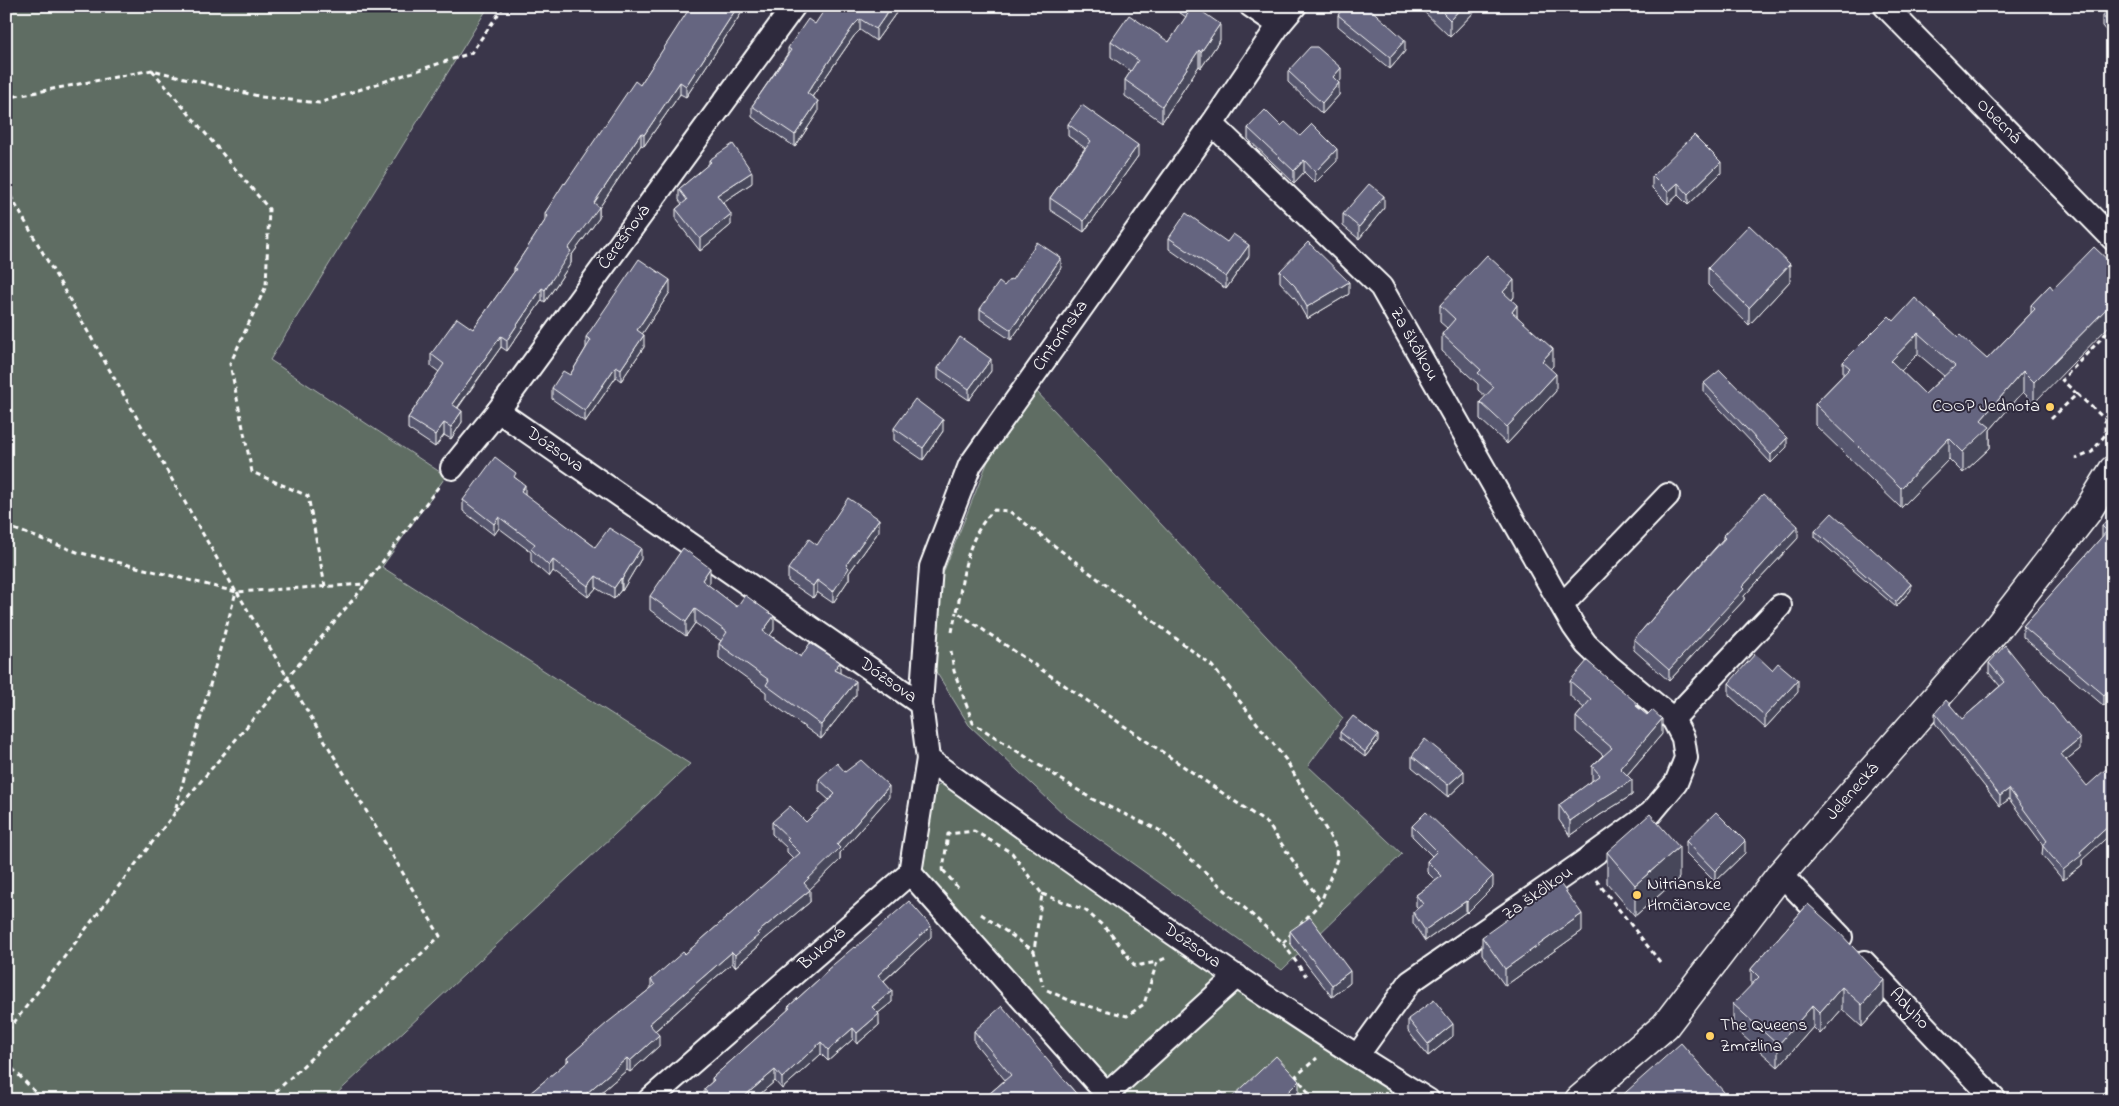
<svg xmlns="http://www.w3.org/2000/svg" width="2119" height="1106" font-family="'Indie Flower',sans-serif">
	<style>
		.green { fill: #5e6d64; stroke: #aeb6b2 }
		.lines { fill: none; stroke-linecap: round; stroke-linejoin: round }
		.minor-casing { stroke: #fff; stroke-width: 26 }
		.tertiary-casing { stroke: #fff; stroke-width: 31 }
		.path { stroke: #fff; stroke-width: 3; stroke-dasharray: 5 4; stroke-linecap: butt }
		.minor { stroke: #2f2a3d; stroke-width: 22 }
		.tertiary { stroke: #2f2a3d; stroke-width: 28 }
		.wall { fill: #57576e; stroke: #fff; fill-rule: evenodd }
		.shaded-wall { fill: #47475a; stroke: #fff }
		.building { fill: #656580; stroke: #fff; fill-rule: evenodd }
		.poi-dot { fill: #ffd166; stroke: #2f2a3d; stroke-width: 2 }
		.labels { text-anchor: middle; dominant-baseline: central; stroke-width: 4; stroke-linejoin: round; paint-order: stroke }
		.street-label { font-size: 18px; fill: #fff; stroke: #2f2a3d }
		.poi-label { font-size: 18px; fill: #fff; stroke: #2f2a3d; text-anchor: start }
	</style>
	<rect width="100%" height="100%" fill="#3a364a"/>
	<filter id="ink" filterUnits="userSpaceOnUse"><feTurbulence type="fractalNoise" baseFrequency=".02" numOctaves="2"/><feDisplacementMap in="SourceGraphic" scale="10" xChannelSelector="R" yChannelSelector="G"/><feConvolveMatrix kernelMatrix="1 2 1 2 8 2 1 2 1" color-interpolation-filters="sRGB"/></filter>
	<g filter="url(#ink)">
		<!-- green -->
		<path class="green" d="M6,6H484L487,9L270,360L446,476L382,567L690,764L330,1100H6Z
			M1037,392L1343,718L1308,766L1402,854L1282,970L1066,816L969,725L930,662L929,608L988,461Z
			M941,783L1179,952L1408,1100H1115L920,887L929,794Z"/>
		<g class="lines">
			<!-- minor casing -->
			<g class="minor-casing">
				<g id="minor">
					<path d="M1251,6L1279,25"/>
					<path id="s1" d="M1295,6L1279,25L1212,124L970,465L931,567L921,704L928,759C1091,877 1256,995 1428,1100"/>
					<path id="s2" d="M1885,6L2113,239"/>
					<path id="s3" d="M1212,124L1381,287L1574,627L1586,644L1609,666L1673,719L1683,738L1686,758L1676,783L1651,813L1582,863L1410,982L1357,1056"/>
					<path id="s4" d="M498,411L921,704"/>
					<path id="s5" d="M452,468L498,411L794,6"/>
					<path d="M1562,605L1668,495"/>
					<path d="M1673,719L1780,606"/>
					<path d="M910,873L1112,1100"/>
					<path d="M1781,874L1841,937"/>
					<path id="s6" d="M1864,962L1995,1100"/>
					<path d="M1107,1094L1237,976"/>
					<path id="s7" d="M649,1100L910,873L928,759"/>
				</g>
			</g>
			<!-- tertiary casing -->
			<g class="tertiary-casing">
				<g id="tertiary">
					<path id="s8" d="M1579,1100L1665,1026L1781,874L1994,632L2087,512L2113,470"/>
				</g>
			</g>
			<!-- path -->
			<path class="path" d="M152,70L269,209L266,286L230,364L252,472L308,496L325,586
				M6,98L152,70L262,97L319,103L471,53L504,6
				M6,188L236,592L174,814L6,1033
				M2077,394L2062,380L2113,326
				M2051,419L2077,394L2105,419V435L2092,452L2076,459
				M6,526L77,552L236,592L366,584L439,486
				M237,592L440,936L267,1100
				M952,632L956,612
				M951,651L954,671L973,723L1092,799L1159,830L1283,943L1306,976
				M176,811L366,584
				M943,870L959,889
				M941,871L943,870L948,834L974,831L1012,853L1042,894L1034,951L1043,986
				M1596,880L1660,962
				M1042,894L1085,910L1110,932L1135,966L1157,962
				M981,914L1034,951
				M1300,925L1321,902L1337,859L1336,847L1286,760L1212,666L1009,511L994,510C966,537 963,576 957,612L1268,824L1321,902
				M1283,943L1292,933
				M1047,990L1073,1002L1127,1016L1144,1004L1157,962L1166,958
				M6,1062L43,1100
				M1451,1094L1459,1100
				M1314,1100L1296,1076L1317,1058"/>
			<!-- minor -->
			<use href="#minor" class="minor"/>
			<!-- tertiary -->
			<use href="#tertiary" class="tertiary"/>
		</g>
		<!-- wall -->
		<path class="wall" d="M686,6H746L686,97L680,94L644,146L641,145L599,208V218L571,256V263L545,302L542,300L507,351L501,347L458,408L462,422L451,439L444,435L435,447L408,429V418L439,372L431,366V354L473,329L514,272V268L545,221V213L565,184L640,85L688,12L686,11Z
			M896,6V13L876,41L860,30L854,36L812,97L818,112L795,147L752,117V106L788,53V48L815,24Z
			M1170,6H1201L1199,10L1220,40L1201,68L1199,66L1162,122L1125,96V80L1131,71L1111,57V41L1169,42L1186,17Z
			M1418,6H1480L1450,37Z
			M2113,7V39L2102,26V15Z
			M1338,15L1405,51L1390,69L1338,26Z
			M1288,71L1341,80L1338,82L1339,95L1322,114L1288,82Z
			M1068,124L1138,156L1084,232L1050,210V198L1085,148L1068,136Z
			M1281,126L1300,136L1337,161L1315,183L1304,172L1294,183L1248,139V128Z
			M709,160L752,183L723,202L731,225L700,251L676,220V209L682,204L679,200V189L709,164Z
			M1721,173L1688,205L1678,195L1668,204L1652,188V176Z
			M1384,208L1359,239L1343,226V214Z
			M1169,238L1227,242L1249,256L1226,289L1169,249Z
			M1061,268L1011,340L980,319V309L1004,286L1012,280Z
			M1708,268L1790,281L1749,325L1708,285Z
			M1280,271L1349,294L1307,319L1295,298L1280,282Z
			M2050,285L2034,403L2023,392L1990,430V448L1963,473L1949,459L1901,508L1815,425V404L1843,375V362L1894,321L1958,337L1987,359L2031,313V305ZM1918,354L1944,376L1925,394L1901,371Z
			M670,292L642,334L644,347L621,381L616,377L585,422L552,399V388L570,375L586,348V337Z
			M1514,297L1512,300L1517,316L1553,366L1550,369L1556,391L1507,444L1480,419V402L1486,397L1478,390V384L1442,351V334L1447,328L1440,322V305Z
			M938,368L991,371L969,400L938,379Z
			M1704,383L1787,447L1771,463L1704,392Z
			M894,428L943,431L923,460L894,440Z
			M516,478L525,495L595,547L641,559L622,591L621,590L614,599L596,588L588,597L553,571L549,577L531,561V552L499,528L494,535L463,511V500Z
			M2113,513V696L2104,706L2023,637V626L2102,537V526Z
			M879,531L849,573V579L833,603L817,592L813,598L788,581V569L817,545Z
			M1815,531L1911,590L1896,607L1815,537Z
			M1723,536L1798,538L1744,596V600L1669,681L1634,650V639L1723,539Z
			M710,582L708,585L737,607L774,630L770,635L801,657L840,673L856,695L821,739L766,699V692L719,658V644L721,641L695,623L686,636L650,610V596Z
			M1989,663L2080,749L2066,760L2082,860V865L2063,880L2042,855L2043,845L2009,799L2000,806L1935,723V713L1962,719L2000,686L1989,673Z
			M1772,670L1798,692L1765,728L1729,695V683Z
			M1570,681L1638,707L1662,734L1627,775L1632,795L1600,815L1570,836L1559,820V805L1592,781V766L1603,755L1576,732V717L1584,708L1570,696Z
			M1340,732L1378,741L1365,757L1340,738Z
			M1412,756L1464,782L1448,797L1412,767Z
			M845,772L889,797L840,853V860L809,890L810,902L759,944V946L735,967L732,963L655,1031L659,1046L630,1072L627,1070L592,1100H522L567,1062V1058L651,988V980L685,954L794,859L787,852V848L772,834V822H806L829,800L819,791V779Z
			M1412,826L1493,887L1467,913L1466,912L1425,941L1413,923V912L1418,908L1416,906V895L1436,881L1427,872V861L1432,856L1412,836Z
			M1686,841L1745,853L1715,882L1686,853Z
			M1607,852L1679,878L1635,916L1607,883Z
			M1808,904L1884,1002L1862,1027L1842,1009L1820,1034L1813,1027L1778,1067L1733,1027V1004L1751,986V969Z
			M1290,931L1350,983L1332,997L1290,943Z
			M1582,931L1505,986L1482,954V937Z
			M931,937L884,981L892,1002L878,1013L879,1025L857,1044L853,1039L828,1061L821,1054L782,1089L775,1081L753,1100H704V1089L712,1082V1078L788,1010V1007L827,972V970L855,948Z
			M1408,1019L1453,1036L1428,1056L1408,1031Z
			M974,1031L1066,1082L1082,1100H989V1094L1005,1080L974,1042Z
			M2104,1093L2113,1100H2104Z"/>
		<!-- shaded-wall -->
		<path class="shaded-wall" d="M738,6H746L686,97V86Z
			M892,6H896V13L876,41V29Z
			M1193,6H1201L1191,21Z
			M1463,6H1480L1450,37V20Z
			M860,19V30L854,36L807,104V93L854,25Z
			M1220,24V40L1201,68V52Z
			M1405,40V51L1390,69V57Z
			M1199,50V66L1162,122V106Z
			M1341,68V80L1333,89V77Z
			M680,82V94L644,146V135Z
			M1339,83V95L1322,114V103Z
			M818,101V112L795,147V135Z
			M641,133V145L599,208V218L571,256V263L545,302V290L594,203Z
			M1138,145V156L1084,232V221Z
			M1337,149V161L1315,183V172Z
			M1304,160V172L1294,183V171Z
			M1721,162V173L1688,205V194Z
			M752,172V183L717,206V195Z
			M1678,183V195L1668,204V192Z
			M1384,196V208L1359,239V227Z
			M731,214V225L700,251V239Z
			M1249,245V256L1226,289V277Z
			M1061,258V268L1011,340V330Z
			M1790,264V281L1749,325V308Z
			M670,280V292L637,342V330Z
			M1514,280V297L1503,309V292Z
			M1349,282V294L1307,319V307Z
			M542,288V300L507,351V340Z
			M2113,302V322L2034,403V382Z
			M1517,305V322L1512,312Z
			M1918,333V354L1891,381V361Z
			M644,335V347L621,381V369Z
			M501,336V347L452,415V404Z
			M1553,349V366L1542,378V361Z
			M991,359V371L969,400V389Z
			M616,366V377L585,422V411Z
			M2023,371V392L1990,430V448L1963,473V452L1981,420Z
			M1556,374V391L1507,444V427Z
			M462,411V422L451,439V427Z
			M943,420V431L923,460V448Z
			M444,423V435L435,447V435Z
			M1787,438V447L1771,463V455Z
			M1949,438V459L1901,508V488Z
			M525,485V497L521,491Z
			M499,517V528L494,535V524Z
			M879,519V531L849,573V579L833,603V592L846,565Z
			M1798,526V538L1744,596V600L1669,681V670L1742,587Z
			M641,548V559L622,591V579Z
			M553,560V571L549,577V566Z
			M710,568V582L702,594V580Z
			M596,576V588L588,597V586Z
			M621,578V590L614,599V588Z
			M817,580V592L813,598V586Z
			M1911,584V590L1896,607V602Z
			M695,609V623L686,636V622Z
			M774,616V630L763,645V631Z
			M840,662V676L834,670Z
			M1798,680V692L1765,728V716Z
			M856,681V695L821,739V725Z
			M2113,685V696L2104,706V695Z
			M1662,719V734L1620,783V768Z
			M1378,735V741L1365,757V752Z
			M2080,739V749L2061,764V754Z
			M1464,771V782L1448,797V785Z
			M1632,780V795L1600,815L1570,836V821L1600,800Z
			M889,786V797L840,853V860L804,895V883Z
			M2009,789V799L2000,806V796Z
			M2113,822V832L2082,860V865L2063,880V870L2080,852Z
			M1745,841V853L1715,882V871Z
			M1679,847V878L1635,916V885Z
			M1493,876V887L1467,913V902Z
			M810,890V902L759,944V946L735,967V955L757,933Z
			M1466,901V912L1425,941V930Z
			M1582,914V931L1505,986V969Z
			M931,926V937L878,986V975Z
			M732,952V963L649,1036V1024Z
			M1350,971V983L1332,997V985Z
			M1884,980V1002L1862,1027V1005Z
			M1842,987V1009L1820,1034V1012Z
			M892,991V1002L872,1018V1007Z
			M1813,1005V1027L1778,1067V1045Z
			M879,1014V1025L857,1044V1033Z
			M1453,1024V1036L1428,1056V1044Z
			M853,1028V1039L828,1061V1050Z
			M659,1035V1046L630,1072V1061Z
			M821,1042V1054L782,1089V1078Z
			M627,1058V1070L592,1100H579Z
			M775,1070V1081L753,1100H740Z
			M1299,1081V1100H1280Z"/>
		<!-- building -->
		<path class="building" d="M691,6H738L686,86L680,82L644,135L641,133L594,203L599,207L568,249L571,251L545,290L542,288L507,340L501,336L452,404L462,411L451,427L444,423L435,435L408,418L444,364L431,354L457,318L473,329L516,269L514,268L548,216L545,213L564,183L565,184L635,81L640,85Z
			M827,6H892L876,29L860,19L854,25L807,93L818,101L795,135L752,106L791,50L788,48L808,19L815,24Z
			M1193,6H1194L1220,24L1201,52L1199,50L1162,106L1125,80L1138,60L1111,41L1129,15L1169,42Z
			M1344,6H1367L1405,40L1390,57L1338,15Z
			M1436,6H1463L1450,20Z
			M2113,7V28L2102,15Z
			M1310,47H1317L1341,68L1333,77L1339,83L1322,103L1288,71Z
			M1082,105L1138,145L1084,221L1050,198L1091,141L1068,124Z
			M1265,110L1281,126L1285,122L1300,136L1312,124L1337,149L1315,172L1304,160L1294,171L1248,128Z
			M1694,135L1721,162L1688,194L1678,183L1668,192L1652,176Z
			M733,144L752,172L717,195L731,214L700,239L676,209L687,200L679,189L711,162L709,160Z
			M1369,184L1384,196L1359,227L1343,214Z
			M1186,213L1227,242L1233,234L1249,245L1226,277L1169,238Z
			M1749,225L1790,264L1749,308L1708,268Z
			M1037,242L1061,258L1011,330L980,309L999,282L1004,286L1010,279L1012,280Z
			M1308,242L1349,282L1307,307L1295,286L1280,271Z
			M2094,247L2113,265V302L2034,382L2023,371L1981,420L1990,427L1963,452L1949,438L1901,488L1815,404L1850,368L1843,362L1889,316L1894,321L1915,298L1958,337L1960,335L1987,359L2035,309L2031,305L2050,285L2053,289ZM1918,333L1955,366L1925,394L1891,361Z
			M1487,255L1514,280L1503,292L1517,305L1512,312L1553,349L1542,361L1556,374L1507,427L1480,402L1494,387L1478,373L1481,370L1442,334L1455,319L1440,305Z
			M639,259L670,280L637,330L644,335L621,369L616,366L585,411L552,388L563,371L570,375L591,340L586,337Z
			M960,337L991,359L969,389L938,368Z
			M1720,370L1787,438L1771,455L1704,383Z
			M915,399L943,420L923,448L894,428Z
			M495,457L516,473L514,477L525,485L521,491L595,547L609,528L641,548L622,579L621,578L614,588L596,576L588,586L553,560L549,566L531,549L535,544L499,517L494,524L463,500Z
			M1763,494L1798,526L1742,587L1744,589L1669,670L1634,639L1725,538L1723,536Z
			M848,498L879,519L846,565L849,568L833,592L817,580L813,586L788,569L809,539L817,545Z
			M1832,513L1911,584L1896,602L1815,531Z
			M2113,513V685L2104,695L2023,626L2107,531L2102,526Z
			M683,548L710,568L702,580L737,607L745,595L774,616L763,631L801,657L810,643L840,662L834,670L856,681L821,725L766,685L769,680L719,644L727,632L695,609L686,622L650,596Z
			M2005,645L2080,739L2061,754L2087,786L2106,769L2113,776V822L2080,852L2082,855L2063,870L2042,845L2047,841L2009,789L2000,796L1935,713L1946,700L1962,719L2005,682L1989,663Z
			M1755,654L1772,670L1778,663L1798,680L1765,716L1729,683Z
			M1587,661L1638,704L1636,706L1647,715L1652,710L1662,719L1620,768L1632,780L1600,800L1570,821L1559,805L1600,775L1592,766L1612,748L1576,717L1591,699L1570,681Z
			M1353,716L1378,735L1365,752L1340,732Z
			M1425,739L1464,771L1448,785L1412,756Z
			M861,760L889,786L837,845L840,848L804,883L810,890L757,933L759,935L735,955L732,952L649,1024L659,1035L630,1061L627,1058L579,1100H522L569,1060L567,1058L607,1023L655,985L651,980L683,952L685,954L800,853L787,840L789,838L772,822L790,806L806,822L835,794L819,779L837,763L845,772Z
			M1426,812L1493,876L1467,902L1466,901L1425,930L1413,912L1423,904L1416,895L1442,876L1427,861L1437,851L1412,826Z
			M1716,812L1745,841L1715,871L1686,841Z
			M1650,814L1679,847L1635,885L1607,852Z
			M1559,882L1582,914L1505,969L1482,937Z
			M909,901L931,926L878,975L892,991L872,1007L879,1014L857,1033L853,1028L828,1050L821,1042L782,1078L775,1070L740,1100H713L704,1089L714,1080L712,1078L790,1008L788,1007L828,971L827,970L854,947L855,948Z
			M1808,904L1837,930L1884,980L1862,1005L1842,987L1820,1012L1813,1005L1778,1045L1733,1004L1759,977L1751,969Z
			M1310,917L1350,971L1332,985L1290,931Z
			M1434,1000L1453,1024L1428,1044L1408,1019Z
			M1002,1006L1066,1082L1082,1100H994L989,1094L1011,1075L974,1031Z
			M1681,1043L1731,1100H1617Z
			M1276,1056L1299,1081L1280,1100H1229Z
			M2113,1084V1100H2110L2104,1093Z
			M1221,1091L1229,1100H1212Z
			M1607,1096L1610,1100H1603Z"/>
	</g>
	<!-- markers -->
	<g class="poi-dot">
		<circle cx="2050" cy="407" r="5"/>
		<circle cx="1637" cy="895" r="5"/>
		<circle cx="1710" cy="1036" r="5"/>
	</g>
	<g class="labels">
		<!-- street labels -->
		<g class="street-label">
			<text stroke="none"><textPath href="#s2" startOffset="162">Obecná</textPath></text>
			<text stroke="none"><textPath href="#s5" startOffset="288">Čerešňová</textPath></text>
			<text transform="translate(1061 336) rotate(-55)">Cintorínska</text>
			<text stroke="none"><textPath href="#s3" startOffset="301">Za škôlkou</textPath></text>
			<text stroke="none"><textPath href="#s4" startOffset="69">Dózsova</textPath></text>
			<text stroke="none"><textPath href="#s4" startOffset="474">Dózsova</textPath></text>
			<text stroke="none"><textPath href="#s8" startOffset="414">Jelenecká</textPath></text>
			<text transform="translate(1538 894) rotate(-35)">Za škôlkou</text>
			<text stroke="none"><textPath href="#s1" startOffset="1188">Dózsova</textPath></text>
			<text stroke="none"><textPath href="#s7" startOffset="230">Buková</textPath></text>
			<text stroke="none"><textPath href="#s6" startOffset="65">Adyho</textPath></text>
		</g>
		<!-- poi labels -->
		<g class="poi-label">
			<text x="2040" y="407" text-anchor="end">COOP Jednota</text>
			<text x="1647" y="885">Nitrianske<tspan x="1647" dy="21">Hrnčiarovce</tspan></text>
			<text x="1720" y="1026">The Queens<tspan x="1720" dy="21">Zmrzlina</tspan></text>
		</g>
	</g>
	<!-- margin -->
	<rect width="2119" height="1106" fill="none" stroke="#2f2a3d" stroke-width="25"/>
	<rect x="12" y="12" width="2094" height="1081" fill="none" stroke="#fff" stroke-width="2" filter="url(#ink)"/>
</svg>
